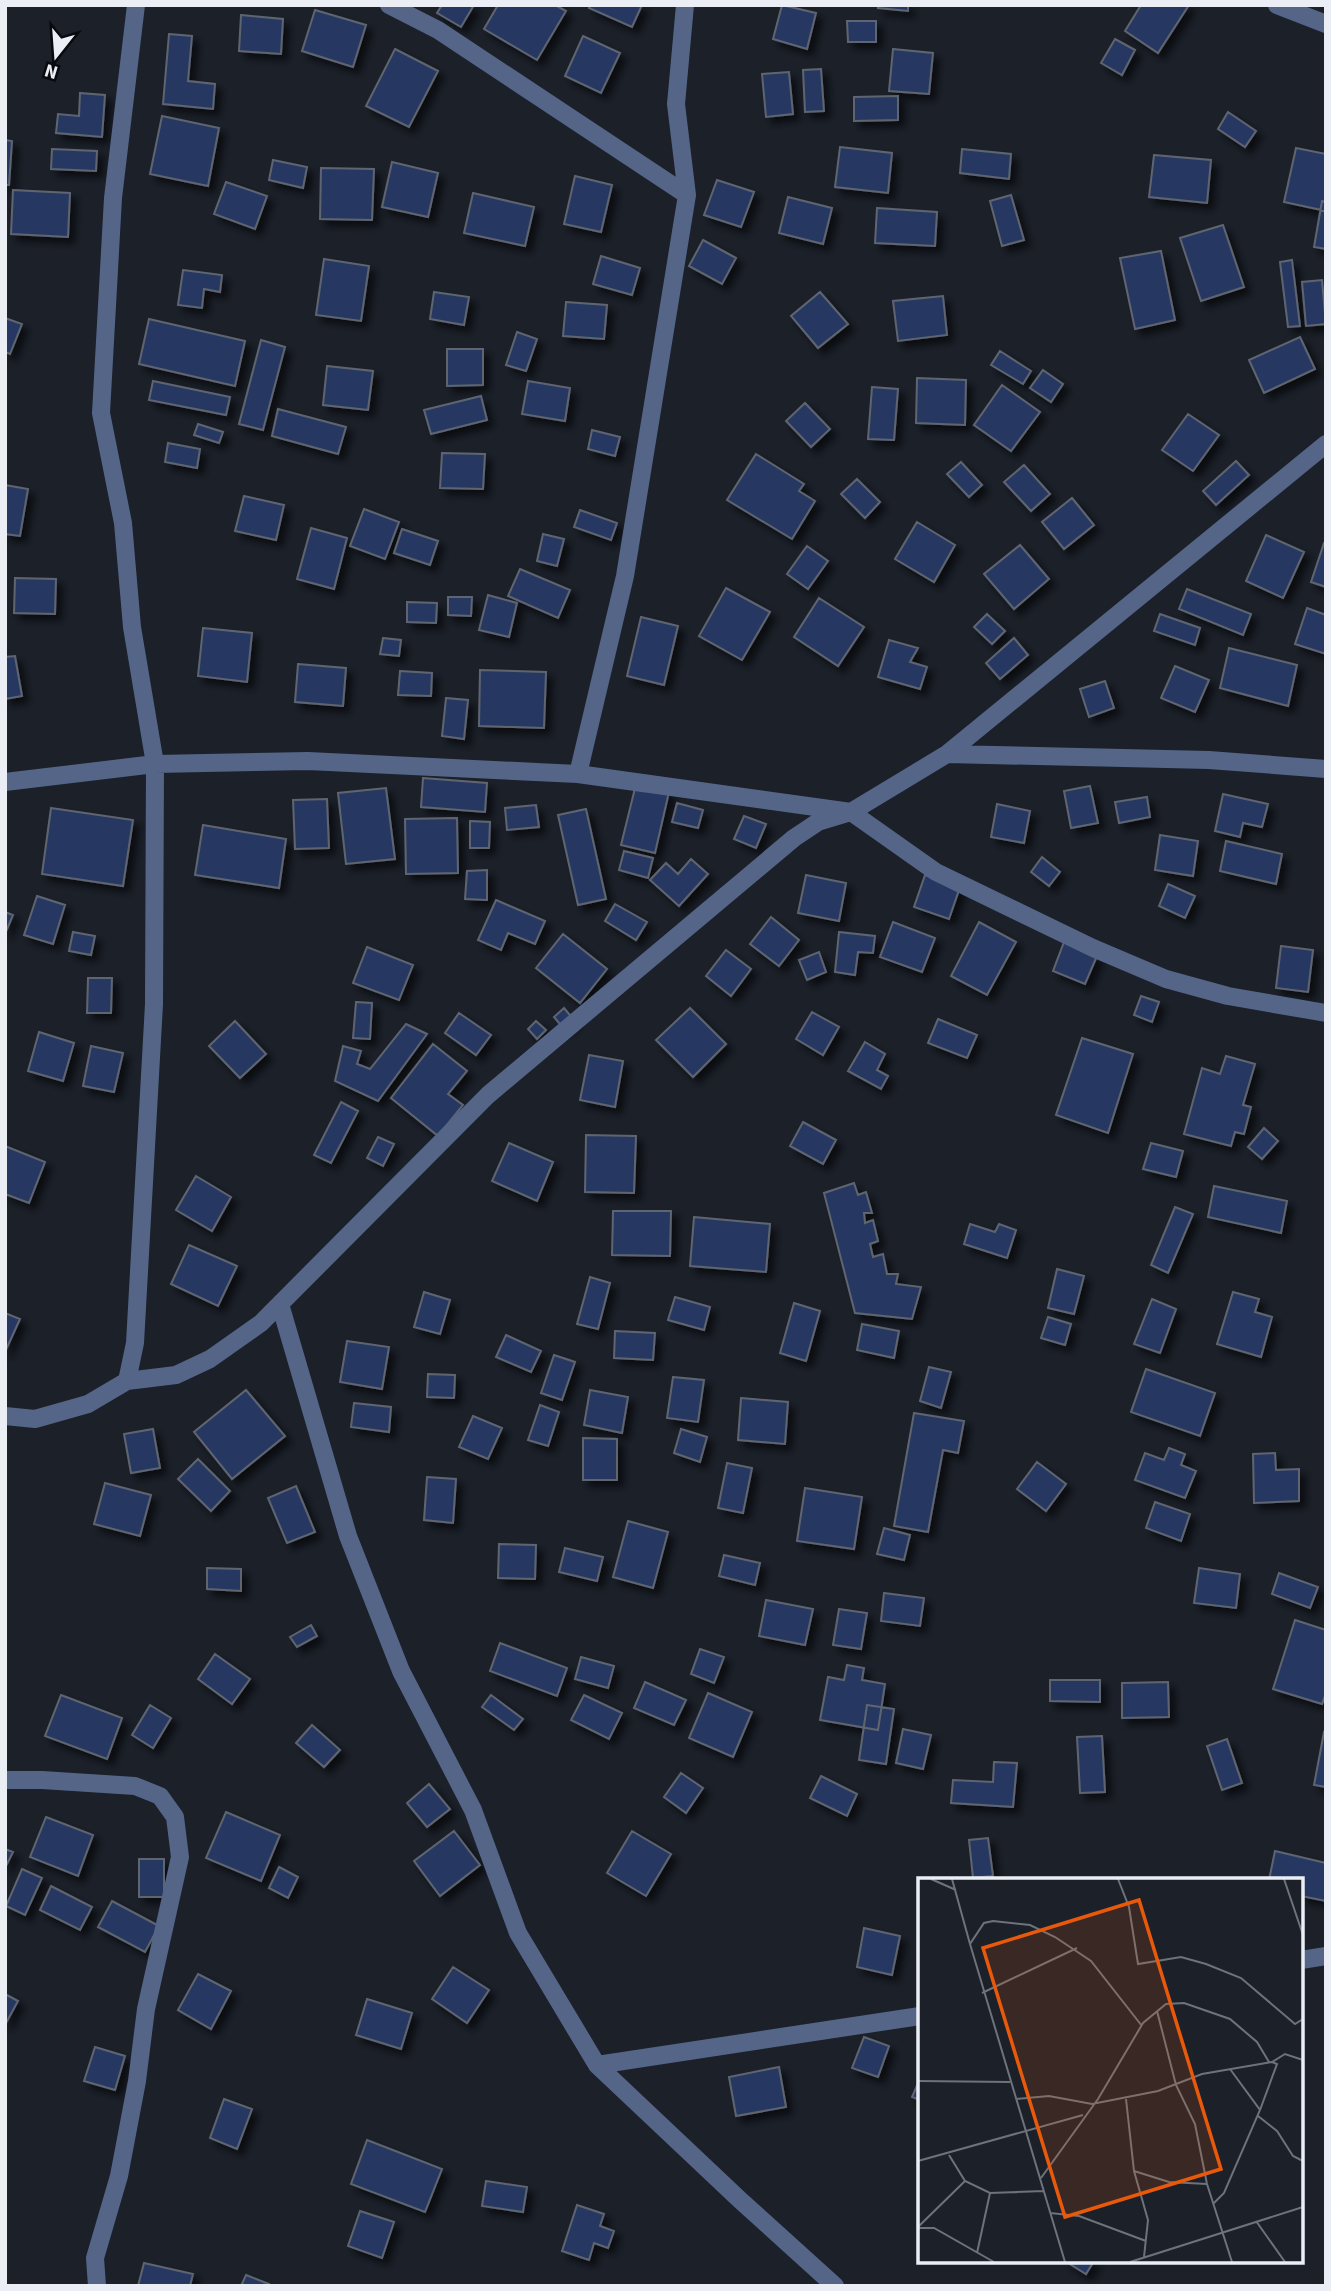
<svg xmlns="http://www.w3.org/2000/svg" width="1331" height="2291" font-family="'Source Sans 3',sans-serif">
	<style>
		.building { fill: #273962; stroke: #5f6570; stroke-width: 2; filter: url(#shadow) }
		.lines { fill: none; stroke-linecap: round; stroke-linejoin: round }
		.minor { stroke: #546588; stroke-width: 18 }
		.inset-road { fill: none; stroke: #6e727b; stroke-width: 2 }
		.view { fill: #e8590c; fill-opacity: 0.15; stroke: #e8590c; stroke-width: 3.5 }
		.inset-edge { fill: none; stroke: #ebeef5; stroke-width: 3.5 }
	</style>
	<defs>
		<filter id="shadow"><feDropShadow dx="6" dy="6" stdDeviation="3.5" flood-color="#0009"/></filter>
	</defs>
	<rect width="100%" height="100%" fill="#1b2029"/>
	<!-- building -->
	<path class="building" d="M442,5H474L461,27L437,13Z
		M498,5H555L566,11L537,60L484,29Z
		M590,5H642L632,27L589,8Z
		M782,5L816,13L807,49L773,39Z
		M878,5H908V11L878,8Z
		M1141,5H1189L1158,53L1125,31Z
		M315,10L366,25L353,67L302,51Z
		M241,15L283,19L281,54L239,51Z
		M847,21H876V42H848Z
		M169,34L192,36L188,81L215,84L213,109L163,104Z
		M583,36L620,53L601,93L565,76Z
		M1115,39L1135,50L1122,75L1101,63Z
		M395,49L438,71L409,127L366,106Z
		M893,49L933,53L929,94L889,91Z
		M821,69L824,111L805,112L803,70Z
		M789,72L793,114L766,117L762,74Z
		M80,93L105,95L102,137L56,133L58,114L79,116Z
		M898,96V120L854,121V97Z
		M1228,112L1256,131L1245,147L1218,129Z
		M162,116L219,128L208,186L150,174Z
		M5,140L12,141L9,185H5Z
		M840,147L892,153L888,193L835,187Z
		M1296,148L1326,154V211L1284,202Z
		M52,149L97,151L96,171L51,169Z
		M962,149L1011,154L1009,179L960,173Z
		M1154,155L1211,160L1207,203L1149,197Z
		M273,160L307,167L303,188L269,180Z
		M392,162L438,173L428,217L382,207Z
		M321,168L374,169L372,220L320,219Z
		M575,176L612,185L601,232L564,224Z
		M717,180L754,192L741,227L704,215Z
		M226,182L267,196L255,229L214,214Z
		M13,190L70,193L68,237L11,234Z
		M473,193L534,207L525,246L464,233Z
		M1011,195L1024,240L1002,246L990,201Z
		M788,197L832,208L823,244L779,233Z
		M1322,201L1326,202V249L1314,247Z
		M877,208L937,212L935,246L875,243Z
		M1223,225L1244,287L1201,301L1180,238Z
		M703,240L736,258L722,284L689,266Z
		M1161,251L1175,320L1135,329L1120,258Z
		M601,256L640,268L632,295L593,284Z
		M324,259L369,266L361,321L316,315Z
		M1292,260L1300,326L1288,327L1280,262Z
		M183,270L222,275L220,292L204,289L202,308L178,305Z
		M1322,280L1326,324L1306,326L1302,282Z
		M434,292L469,297L464,325L430,319Z
		M820,292L848,324L818,348L791,316Z
		M943,296L947,335L898,341L893,301Z
		M566,302L607,305L604,339L563,336Z
		M5,318L22,324L10,354L5,352Z
		M149,319L245,341L235,386L139,364Z
		M517,332L537,339L526,371L506,365Z
		M1300,337L1315,369L1264,393L1249,360Z
		M261,340L285,347L263,430L239,424Z
		M447,349H483V385L447,386Z
		M1000,351L1031,371L1023,384L991,365Z
		M327,366L373,371L368,410L323,405Z
		M1043,370L1063,384L1051,402L1030,388Z
		M917,378L966,380L965,425L916,423Z
		M153,381L230,397L226,415L149,400Z
		M528,381L570,388L565,421L522,414Z
		M1002,385L1040,412L1011,451L974,425Z
		M872,387L898,389L894,440L868,439Z
		M481,396L487,420L431,434L424,410Z
		M805,403L830,429L811,447L786,421Z
		M278,409L346,427L338,454L272,436Z
		M1188,414L1219,435L1193,471L1162,450Z
		M198,424L223,432L219,443L194,435Z
		M592,430L620,437L615,456L588,449Z
		M168,443L200,449L197,468L165,462Z
		M442,453L485,454L483,489L440,488Z
		M756,454L804,484L799,491L815,501L792,539L727,500Z
		M1236,461L1249,475L1216,505L1203,491Z
		M961,462L982,485L969,497L947,474Z
		M1024,465L1050,494L1031,511L1004,482Z
		M857,479L880,502L865,518L841,494Z
		M5,485L28,489L20,536L5,534Z
		M244,496L284,505L276,540L235,531Z
		M1072,498L1094,525L1064,549L1042,522Z
		M364,509L399,522L385,559L350,546Z
		M580,510L617,523L611,540L574,527Z
		M917,522L955,545L934,582L895,559Z
		M311,528L347,538L334,589L297,579Z
		M402,529L438,541L430,565L394,553Z
		M543,534L564,539L557,566L537,561Z
		M1266,535L1304,552L1283,598L1246,581Z
		M1324,543H1326V587L1311,582Z
		M1020,545L1049,579L1014,609L984,574Z
		M807,546L828,561L808,589L787,574Z
		M520,569L570,590L558,618L508,596Z
		M15,578L56,579L55,614L14,613Z
		M726,588L770,612L742,660L699,636Z
		M1187,589L1251,614L1243,635L1179,609Z
		M488,595L517,603L509,637L479,630Z
		M448,597H472L471,616L448,615Z
		M819,598L864,627L838,666L794,637Z
		M407,602L437,603L436,623L407,622Z
		M1307,608L1326,615V654L1295,644Z
		M987,614L1005,631L992,644L974,627Z
		M1160,614L1200,628L1195,645L1154,631Z
		M641,617L678,626L664,685L627,676Z
		M203,628L252,633L247,682L198,676Z
		M383,638L401,640L399,656L380,654Z
		M1014,638L1028,655L1000,679L986,663Z
		M889,640L918,648L910,662L927,667L920,689L878,677Z
		M1229,648L1297,665L1288,706L1220,688Z
		M15,656L22,696L5,699V657Z
		M298,664L346,668L343,706L295,702Z
		M1175,666L1209,680L1195,712L1161,698Z
		M480,670L546,672L544,728L479,726Z
		M400,671L432,673L431,696L398,695Z
		M1105,681L1114,708L1089,717L1080,689Z
		M446,698L468,700L464,739L442,736Z
		M423,778L487,783L485,812L421,807Z
		M636,784L669,792L655,853L621,845Z
		M1090,786L1098,823L1071,828L1064,791Z
		M386,788L395,859L346,864L338,793Z
		M1223,794L1268,804L1262,827L1243,823L1240,837L1215,831Z
		M1147,797L1150,817L1119,823L1115,802Z
		M327,799L329,848L295,849L293,800Z
		M677,803L703,810L698,828L672,822Z
		M997,804L1030,811L1024,843L991,837Z
		M536,805L539,827L507,830L505,808Z
		M51,808L133,820L123,886L42,874Z
		M586,809L606,899L578,905L558,815Z
		M744,816L766,824L756,848L734,839Z
		M457,818L458,873L406,874L405,819Z
		M470,821L490,822L489,848H470Z
		M203,825L286,839L279,888L195,875Z
		M1160,835L1198,841L1193,876L1155,870Z
		M1226,841L1282,854L1276,884L1220,871Z
		M624,851L653,858L648,878L619,870Z
		M1042,857L1060,872L1049,886L1031,872Z
		M691,859L708,874L679,906L650,880L666,863L678,874Z
		M487,870V900L465,899L467,871Z
		M806,875L846,883L839,921L798,913Z
		M925,875L960,887L949,919L914,907Z
		M1168,884L1195,896L1185,918L1159,906Z
		M37,896L65,905L53,944L24,935Z
		M496,900L545,921L535,944L508,933L501,950L478,940Z
		M615,904L647,922L636,940L605,921Z
		M5,912L13,915L5,934Z
		M771,917L799,940L779,966L750,944Z
		M893,922L935,938L922,972L880,957Z
		M979,922L1016,942L987,995L951,976Z
		M73,932L95,936L91,955L69,951Z
		M839,932L875,936L873,953L858,952L855,975L835,972Z
		M563,934L607,969L580,1003L536,968Z
		M1064,942L1097,956L1085,984L1053,971Z
		M1281,946L1313,950L1308,992L1276,988Z
		M367,947L413,965L399,1000L353,983Z
		M726,950L751,969L731,996L706,976Z
		M819,952L826,972L807,980L799,960Z
		M88,978H112L111,1013H87Z
		M1141,996L1159,1002L1152,1022L1134,1015Z
		M356,1002L372,1003L370,1039L353,1038Z
		M564,1008L574,1020L564,1029L554,1017Z
		M690,1008L726,1044L693,1077L656,1040Z
		M812,1012L839,1027L823,1055L796,1039Z
		M459,1013L491,1035L476,1055L445,1033Z
		M938,1019L977,1035L967,1058L928,1043Z
		M235,1021L266,1054L240,1078L209,1046Z
		M536,1021L546,1030L537,1039L528,1029Z
		M406,1024L427,1034L378,1101L335,1081L343,1046L361,1051L357,1064L370,1069Z
		M39,1032L74,1043L63,1081L28,1071Z
		M1082,1038L1133,1054L1108,1133L1056,1115Z
		M865,1042L885,1054L877,1070L888,1076L881,1089L848,1071Z
		M433,1044L467,1071L448,1094L463,1105L438,1136L391,1098Z
		M91,1046L123,1053L114,1092L83,1086Z
		M589,1055L623,1061L615,1107L580,1100Z
		M1226,1056L1255,1064L1243,1105L1251,1107L1244,1134L1235,1132L1231,1146L1184,1134L1202,1068L1220,1074Z
		M341,1102L358,1111L331,1163L314,1155Z
		M803,1122L836,1140L823,1164L790,1146Z
		M1264,1128L1278,1141L1262,1159L1248,1147Z
		M586,1135L636,1136L634,1193L585,1192Z
		M378,1137L394,1144L383,1166L367,1158Z
		M509,1143L553,1162L537,1201L492,1181Z
		M1151,1143L1183,1151L1176,1177L1143,1169Z
		M5,1146L45,1162L29,1203L5,1194Z
		M196,1176L231,1197L212,1231L176,1210Z
		M854,1183L858,1195L866,1192L872,1213H864L865,1223L873,1220L878,1241L870,1244L873,1257L883,1254L887,1274H898L896,1284L921,1287L912,1319L855,1313L824,1193Z
		M1214,1186L1287,1201L1281,1233L1208,1217Z
		M1175,1207L1193,1214L1168,1273L1151,1265Z
		M613,1211H671L670,1256L612,1255Z
		M694,1217L770,1224L766,1272L690,1266Z
		M970,1224L995,1232L999,1224L1016,1230L1007,1258L964,1244Z
		M189,1245L237,1266L218,1306L171,1284Z
		M1057,1269L1084,1276L1074,1314L1048,1308Z
		M590,1277L610,1283L598,1329L577,1324Z
		M424,1292L450,1300L440,1334L414,1327Z
		M1233,1292L1259,1299L1255,1312L1272,1317L1261,1357L1217,1344Z
		M675,1297L710,1307L704,1330L668,1320Z
		M1152,1299L1176,1309L1160,1353L1134,1344Z
		M794,1303L820,1311L806,1361L780,1353Z
		M5,1313L20,1319L5,1352Z
		M1048,1317L1071,1324L1065,1345L1041,1338Z
		M862,1324L899,1331L894,1358L857,1350Z
		M615,1331L655,1333L653,1360L614,1358Z
		M506,1335L541,1351L531,1372L496,1357Z
		M347,1341L389,1347L382,1389L340,1382Z
		M554,1355L575,1362L562,1400L541,1393Z
		M929,1367L951,1372L941,1408L920,1401Z
		M1146,1369L1215,1393L1200,1436L1131,1412Z
		M428,1374L455,1375L454,1398L427,1397Z
		M673,1377L704,1380L698,1422L667,1418Z
		M246,1390L285,1436L232,1479L194,1432Z
		M590,1390L628,1397L622,1433L584,1425Z
		M741,1398L788,1402L785,1444L738,1440Z
		M354,1403L391,1407L389,1432L351,1427Z
		M540,1405L559,1412L548,1446L528,1440Z
		M914,1413L964,1421L958,1453L943,1450L928,1532L894,1526Z
		M473,1416L502,1428L488,1459L459,1447Z
		M153,1429L160,1468L131,1473L124,1434Z
		M681,1429L707,1437L700,1462L674,1453Z
		M583,1438L617,1439V1480H583Z
		M1169,1448L1185,1454L1181,1465L1196,1471L1185,1498L1135,1480L1145,1453L1164,1460Z
		M1275,1453L1276,1470L1299,1469V1501L1254,1503L1253,1454Z
		M198,1459L230,1491L211,1511L178,1479Z
		M1037,1462L1066,1484L1046,1511L1017,1489Z
		M727,1463L752,1468L743,1513L718,1508Z
		M427,1477L456,1479L453,1523L424,1520Z
		M105,1483L151,1495L140,1536L94,1524Z
		M296,1486L315,1532L287,1543L268,1498Z
		M805,1488L862,1497L854,1549L797,1541Z
		M1155,1502L1190,1514L1181,1541L1146,1528Z
		M628,1521L668,1532L653,1588L613,1577Z
		M884,1528L910,1535L904,1560L877,1554Z
		M499,1544L536,1545L535,1579L498,1578Z
		M565,1548L603,1557L597,1581L559,1572Z
		M724,1555L760,1563L755,1585L719,1576Z
		M207,1568L241,1569V1591L207,1589Z
		M1199,1568L1240,1574L1236,1608L1194,1603Z
		M1279,1573L1318,1587L1310,1608L1272,1594Z
		M884,1593L924,1598L920,1626L881,1621Z
		M766,1600L813,1609L805,1645L759,1636Z
		M839,1609L867,1613L861,1649L833,1645Z
		M1295,1620L1326,1630V1693L1322,1704L1273,1689Z
		M311,1625L317,1636L297,1647L290,1637Z
		M500,1643L567,1668L557,1696L490,1671Z
		M700,1649L724,1657L714,1683L691,1674Z
		M215,1654L250,1679L232,1704L198,1679Z
		M581,1657L614,1666L608,1688L575,1679Z
		M847,1665L864,1668L862,1680L885,1684L878,1730L820,1720L828,1677L844,1680Z
		M1050,1680H1100V1702L1050,1701Z
		M645,1682L686,1700L674,1725L634,1708Z
		M1168,1682L1169,1717L1122,1718V1683Z
		M708,1693L752,1712L733,1757L689,1738Z
		M61,1695L122,1718L107,1759L45,1736Z
		M491,1695L523,1719L514,1730L482,1707Z
		M584,1695L622,1713L609,1739L571,1720Z
		M150,1705L171,1718L153,1748L132,1735Z
		M867,1705L894,1709L886,1764L859,1760Z
		M312,1725L340,1750L324,1767L296,1743Z
		M903,1729L931,1735L923,1769L896,1763Z
		M1324,1732L1326,1733V1787L1314,1785Z
		M1102,1736L1105,1792L1080,1793L1077,1737Z
		M1227,1739L1242,1783L1222,1790L1207,1746Z
		M994,1762L1017,1763L1013,1807L951,1803L953,1780L993,1782Z
		M681,1773L703,1788L686,1813L664,1797Z
		M821,1776L857,1794L847,1816L810,1798Z
		M429,1784L450,1809L427,1827L407,1803Z
		M226,1812L280,1835L261,1881L206,1858Z
		M46,1817L93,1835L78,1876L30,1857Z
		M454,1831L480,1865L440,1896L414,1861Z
		M632,1831L671,1854L646,1896L607,1873Z
		M988,1838L993,1876L973,1878L969,1840Z
		M5,1849L13,1852L5,1868Z
		M1275,1851L1326,1863V1901L1301,1896V1880H1269Z
		M139,1859H164V1897H139Z
		M279,1867L298,1877L288,1898L269,1888Z
		M22,1869L42,1878L25,1915L6,1906Z
		M51,1886L92,1907L80,1930L40,1910Z
		M112,1901L159,1926L145,1952L98,1927Z
		M864,1928L900,1936L892,1975L857,1967Z
		M453,1967L489,1990L467,2023L432,1999Z
		M198,1974L231,1991L211,2029L178,2010Z
		M5,1994L18,2001L5,2025Z
		M367,1999L412,2013L401,2049L356,2035Z
		M864,2037L889,2046L878,2077L852,2068Z
		M95,2047L125,2056L115,2090L84,2081Z
		M779,2067L786,2107L736,2116L729,2077Z
		M920,2079V2100L912,2097Z
		M224,2099L252,2109L237,2149L210,2138Z
		M367,2140L442,2169L425,2212L351,2184Z
		M486,2181L527,2187L523,2212L482,2206Z
		M577,2205L604,2214L600,2226L614,2231L608,2248L594,2243L589,2260L562,2251Z
		M360,2211L394,2222L382,2258L348,2246Z
		M1065,2261H1094L1086,2274Z
		M144,2263L193,2274L190,2286H138Z
		M246,2275L269,2284L268,2286H241Z"/>
	<g class="lines">
		<!-- minor -->
		<path class="minor" d="M389,5L438,30L687,195
			M1277,5L1326,24
			M947,754L1209,760L1326,769
			M578,774L625,576L687,195L676,104L685,5
			M5,782L155,764L308,761L578,774L851,812L936,872L1093,948L1166,979L1228,996L1326,1013
			M280,1304L348,1536L401,1671L473,1810L518,1933L597,2065L740,2200L835,2286
			M127,1381L135,1343L154,1004L155,764L132,627L123,523L101,413L113,198L136,5
			M5,1416L35,1419L88,1404L127,1381L176,1375L210,1359L261,1323L488,1095L794,838L818,822L851,812L947,754L1326,444
			M5,1780H42L135,1786L160,1796L175,1817L180,1857L146,2009L137,2081L119,2176L95,2258L97,2286
			M1301,1960L1326,1956
			M597,2065L920,2016"/>
	</g>
	<!-- overview -->
	<g transform="translate(918 1878)">
		<rect width="385" height="385" fill="#1b2029"/>
		<path class="inset-road" d="M13,1L38,12M34,1L52,66M200,1L211,29L220,86L263,79L288,86L323,100L377,146L385,141M366,1L385,57M64,115L159,70M239,133L258,207L277,246L289,306L314,384M0,203L92,204M98,221L131,218L174,226L240,213L284,196L354,184L367,176L385,182M208,221L216,293L230,342L226,379M342,232L359,186L354,184M340,238L359,253L375,278L385,283M31,277L47,303L72,315L126,313M0,283L165,237M216,293L251,304L289,306M123,300L180,221L225,145L248,126L266,125L312,141L339,164L351,184M295,326L306,315L342,232L312,191M132,335L161,338L228,363M338,343L367,384M0,349L47,303M0,350H16L76,384M59,375L72,315M147,384L52,66L66,45L75,43L112,47L137,59L173,83L224,148M212,384L385,329"/>
		<path class="view" d="M221,22L303,291L147,339L65,70Z"/>
		<rect width="385" height="385" class="inset-edge"/>
	</g>
	<!-- border -->
	<rect width="1331" height="2291" fill="none" stroke="#ebeef5" stroke-width="14"/>
	<!-- north arrow -->
	<g transform="translate(56 56) rotate(197)" stroke="#080a0e" stroke-width="5" paint-order="stroke">
	<path d="M0-5L12 26L0 18L-12 26Z" fill="#ebeef5"/>
	<text y="-10" font-size="19" font-weight="bold" text-anchor="middle" fill="#ebeef5">N</text>
	</g>
</svg>
